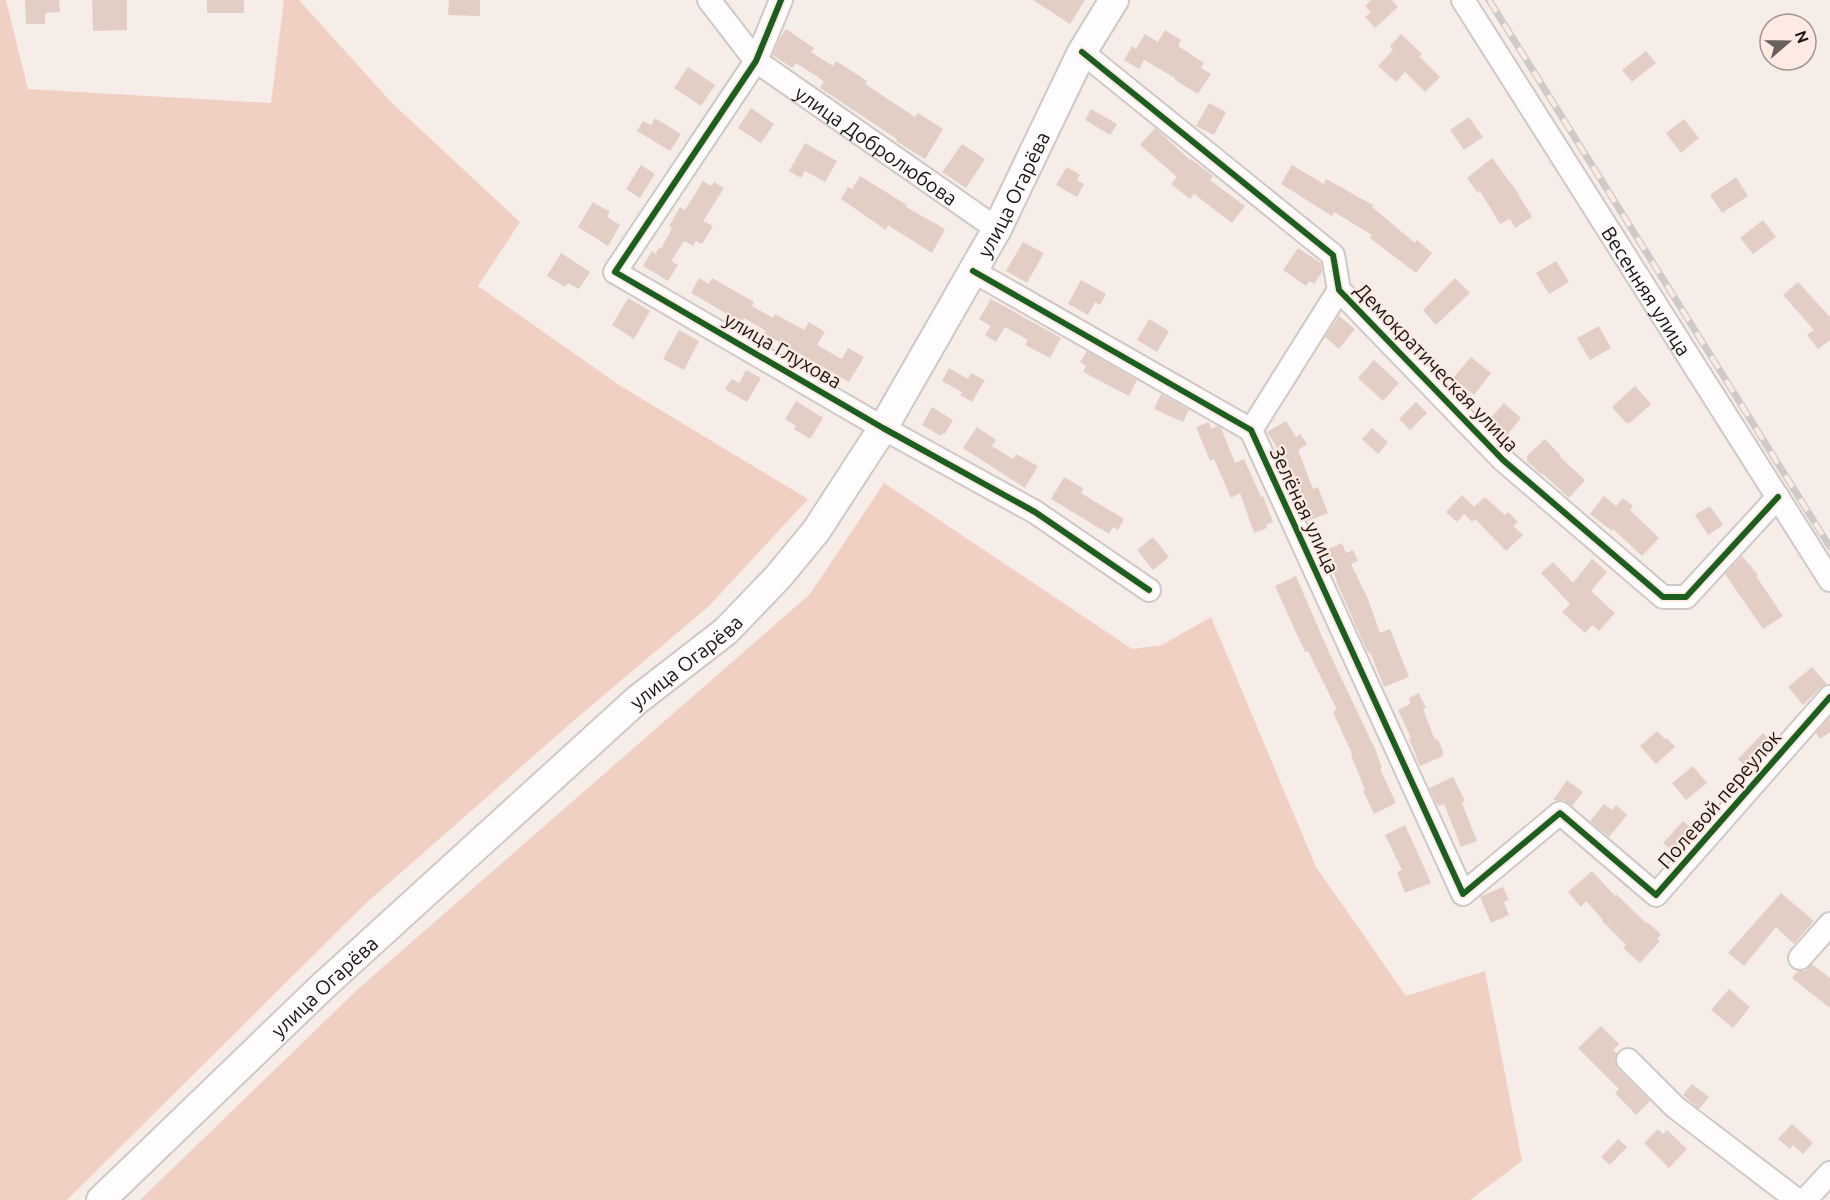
<svg xmlns="http://www.w3.org/2000/svg" width="1830" height="1200" font-family="Ubuntu,sans-serif">
	<style>
		.green { fill: #f0d0c3 }
		.building { fill: #e2cec5 }
		.lines { fill: none; stroke-linecap: round; stroke-linejoin: round }
		.minor-casing { stroke: #d0c8c5; stroke-width: 26 }
		.major-casing { stroke: #d0c8c5; stroke-width: 32 }
		.minor { stroke: #fefcfc; stroke-width: 22 }
		.major { stroke: #fefcfc; stroke-width: 28 }
		.rail-casing { stroke: #cdcac9; stroke-width: 7 }
		.rail { stroke: #fdeae2; stroke-width: 4.5; stroke-dasharray: 14; stroke-linecap: butt }
		.cycleway-casing { stroke: #fdeae2; stroke-width: 10 }
		.cycleway { stroke: #1b5e20; stroke-width: 6 }
		.labels { text-anchor: middle; dominant-baseline: central; stroke-width: 4.5; stroke-linejoin: round; paint-order: stroke }
		.street-label { font-size: 20px; fill: #1b1412; stroke: #fdeae2 }
	</style>
	<rect width="100%" height="100%" fill="#f7ede8"/>
	<!-- green -->
	<path class="green" d="M0,0H6L28,89L271,103L284,0H299L391,102L520,222L478,286L619,385L808,499L709,606L571,723L364,905L67,1200H0Z
		M884,483L1132,649L1162,645L1211,617L1316,867L1406,996L1485,971L1522,1161L1470,1200H140L359,988L810,594Z"/>
	<!-- building -->
	<path class="building" d="M25,0H59L60,12L45,13V24H26Z
		M92,0H127V30L93,31Z
		M207,0H244V13H207Z
		M449,0H480V16L448,15Z
		M1033,0H1085L1070,24Z
		M1371,0H1392L1398,7L1375,28L1365,17L1371,12L1365,6Z
		M786,29L814,48L811,52L833,66L836,61L867,81L865,84L915,117L918,113L943,129L925,159L896,141L897,139L820,88L824,82L818,77L796,63L792,68L773,55L779,40Z
		M1165,30L1181,40L1178,46L1204,63L1201,68L1211,74L1198,94L1175,80V78L1144,60L1139,69L1124,60L1132,46L1136,49L1145,34L1158,42Z
		M1401,34L1422,54L1419,56L1440,77L1425,92L1405,72L1396,82L1378,66L1393,50L1390,46Z
		M1646,51L1656,63L1632,82L1622,70Z
		M688,67L715,85L701,106L674,88Z
		M1209,103L1226,112L1214,135L1196,126Z
		M751,108L774,124L761,143L738,128Z
		M1091,109L1117,124L1110,135L1085,120Z
		M1469,117L1483,137L1464,150L1450,130Z
		M655,118L681,134L670,151L637,131L643,121L651,125Z
		M1684,119L1699,138L1681,153L1666,133Z
		M1155,128L1190,160L1191,159L1213,176L1210,180L1245,206L1232,223L1194,194L1190,199L1171,184L1177,177L1140,145Z
		M805,143L837,161L825,182L805,171L801,178L789,171Z
		M962,144L985,159L966,188L942,172Z
		M1492,158L1516,190L1532,217L1515,228L1510,219L1500,224L1480,191L1478,193L1467,178Z
		M641,165L655,174L640,198L626,189Z
		M1292,165L1324,184L1326,179L1373,205L1372,207L1415,243L1417,240L1432,253L1416,273L1370,238L1372,235L1334,212L1332,216L1281,184Z
		M1067,167L1080,175L1077,180L1084,184L1077,197L1056,185Z
		M860,176L907,205L906,207L945,229L932,253L888,225L886,230L841,199L848,187L852,189Z
		M1736,177L1748,196L1722,213L1710,195Z
		M703,181L711,186L714,182L724,188L703,221L713,226L702,244L696,241L693,246L684,241L671,261L678,265L668,281L643,266L652,251L655,254L659,248L661,249L672,228L669,226L680,207L685,210Z
		M593,202L610,212L607,217L620,225L608,246L578,227Z
		M1763,220L1776,237L1753,254L1740,238Z
		M1023,242L1044,253L1027,283L1006,271Z
		M1298,248L1321,263L1322,272L1314,284L1309,281L1306,286L1283,270Z
		M561,253L590,272L579,289L568,283L565,287L547,276Z
		M1556,261L1569,282L1549,294L1536,273Z
		M699,278L709,284L712,278L754,302L752,306L773,318L775,314L804,330L809,322L825,332L817,345L842,359L848,348L864,357L849,382L764,333L766,331L744,318L741,322L691,293Z
		M1455,278L1470,293L1436,325L1423,310Z
		M1081,280L1106,294L1100,305L1095,302L1088,315L1068,304Z
		M1798,282L1830,317V340L1818,349L1807,335L1814,330L1783,295Z
		M628,298L650,311L634,339L612,325Z
		M991,299L1061,338L1050,358L1025,345L1028,340L1005,327L996,342L985,335L991,326L979,319Z
		M1339,316L1355,329L1339,349L1325,337Z
		M1149,319L1169,331L1157,352L1137,340Z
		M1599,326L1611,348L1590,360L1577,338Z
		M679,330L699,341L684,370L663,359Z
		M1087,351L1137,380L1129,396L1083,372L1086,366L1080,362Z
		M1471,357L1491,373L1474,395L1453,378Z
		M1374,360L1399,383L1383,401L1358,378Z
		M949,368L968,379L971,373L985,380L972,402L960,395L962,392L942,381Z
		M746,370L761,378L747,402L725,389L732,379L739,383Z
		M1635,386L1651,404L1630,423L1629,422L1627,424L1612,407Z
		M1161,394L1189,410L1183,422L1154,409Z
		M796,401L823,418L810,439L794,429L796,426L785,419Z
		M1416,402L1427,413L1410,430L1399,419Z
		M1504,403L1521,418L1503,440L1486,423Z
		M932,407L953,420L945,434L943,433L941,436L922,425Z
		M1286,421L1296,437L1300,434L1307,444L1298,450L1313,489L1318,487L1328,513L1308,521L1295,486L1292,487L1284,470L1290,468L1267,432Z
		M1209,422L1211,429L1217,426L1221,428L1235,463L1244,459L1261,497L1263,496L1273,522L1266,525L1267,528L1254,533L1240,493L1231,498L1214,459L1210,461L1196,427Z
		M977,427L996,440L992,446L1013,459L1016,454L1038,466L1025,488L963,448Z
		M1372,428L1388,442L1378,454L1362,439Z
		M1545,439L1561,456L1560,457L1585,480L1569,498L1543,474L1542,475L1527,461V456Z
		M1064,477L1083,488L1081,493L1124,519L1118,530L1113,527L1109,534L1051,499Z
		M1462,495L1474,507L1485,497L1505,515L1508,512L1518,522L1513,526L1523,535L1506,551L1475,519L1472,522L1464,514L1457,522L1446,512Z
		M1604,496L1616,506L1623,498L1633,506L1630,510L1659,538L1642,556L1613,529L1612,531L1590,514Z
		M1710,506L1723,525L1708,535L1695,515Z
		M1153,537L1169,557L1153,570L1137,550Z
		M1342,543L1346,553L1353,550L1358,561L1351,564L1368,599L1380,633L1390,629L1409,677L1384,687L1370,652L1368,653L1336,581H1337L1324,551Z
		M1742,556L1758,575L1756,576L1783,616L1763,629L1725,574Z
		M1592,559L1607,572L1591,591L1615,613L1599,631L1592,625L1585,633L1562,612L1570,604L1541,573L1553,562L1573,583Z
		M1296,576L1327,648L1376,751L1382,768L1380,769L1396,803L1374,814L1363,791L1365,790L1351,755L1352,754L1333,712L1337,710L1308,651L1305,652L1275,586Z
		M1812,667L1827,684L1820,688L1803,705L1788,687Z
		M1419,693L1426,708L1423,709L1435,740L1438,739L1443,751V756L1420,766L1409,739L1411,738L1398,710L1410,704L1409,698Z
		M1830,717V732L1820,739L1816,733Z
		M1657,731L1665,739L1667,738L1675,747L1656,764L1640,746Z
		M1763,733L1772,742L1753,764L1752,763L1747,768L1738,759Z
		M1693,766L1707,783L1686,800L1672,783Z
		M1453,777L1465,801L1462,803L1477,841L1461,847L1444,804L1438,806L1429,788Z
		M1567,780L1583,792L1572,806L1564,800H1553Z
		M1604,804L1612,810L1616,805L1627,815L1609,837L1590,821Z
		M1683,821L1694,831L1675,853L1663,843Z
		M1405,825L1431,883L1405,893L1397,872L1402,870L1385,835Z
		M1592,871L1615,896L1616,894L1646,923L1647,922L1661,934L1657,939L1660,941L1640,963L1623,948L1626,945L1602,921L1603,920L1586,901L1581,907L1568,892Z
		M1503,887L1509,900L1504,902L1509,915L1491,923L1480,897Z
		M1781,893L1814,921L1794,944L1776,927L1744,966L1728,953Z
		M1812,964L1830,978V1008L1792,978L1798,971H1805Z
		M1729,989L1750,1007L1733,1028L1711,1010Z
		M1601,1026L1619,1044L1613,1050L1617,1054L1615,1063L1618,1069L1650,1101L1636,1115L1615,1093L1619,1089L1578,1048Z
		M1692,1084L1709,1097L1699,1109L1683,1095Z
		M1792,1124L1813,1143L1803,1154L1793,1145L1790,1149L1778,1139Z
		M1658,1129L1663,1134L1667,1130L1687,1149L1669,1168L1644,1143Z
		M1618,1139L1627,1147L1610,1165L1601,1157Z"/>
	<g class="lines">
		<!-- minor casing -->
		<g class="minor-casing">
			<g id="minor">
				<path id="s1" d="M709,0L756,61L997,229"/>
				<path d="M781,0L756,61L615,272L883,428L1035,512L1149,590"/>
				<path id="s2" d="M1463,0L1830,580"/>
				<path d="M1082,52L1333,255L1339,290L1503,460L1663,597H1686L1778,497"/>
				<path d="M973,271L1251,430L1463,894L1560,813L1656,895L1830,697"/>
				<path d="M1251,430L1339,290"/>
				<path d="M1800,958L1830,924"/>
				<path d="M1628,1060L1675,1107L1797,1200"/>
				<path d="M1805,1200L1830,1173"/>
			</g>
		</g>
		<!-- major casing -->
		<g class="major-casing">
			<g id="major">
				<path id="s3" d="M101,1200L322,987L637,700L726,631L778,577L816,531L883,428L997,229L1082,52L1114,0"/>
			</g>
		</g>
		<!-- minor -->
		<use href="#minor" class="minor"/>
		<!-- major -->
		<use href="#major" class="major"/>
		<!-- rail casing -->
		<g class="rail-casing">
			<path id="rail" d="M1489,0L1830,547"/>
		</g>
		<!-- rail -->
		<use href="#rail" class="rail"/>
		<!-- cycleway casing -->
		<g class="cycleway-casing">
			<path id="cycleway" d="M781,0L756,61L615,272L883,428L1035,512L1149,590
				M1082,52L1333,255L1339,290L1503,460L1663,597H1686L1778,497
				M973,271L1251,430L1463,894L1560,813L1656,895L1830,697"/>
		</g>
		<!-- cycleway -->
		<use href="#cycleway" class="cycleway"/>
	</g>
	<g class="labels">
		<!-- street labels -->
		<g class="street-label">
			<text stroke="none"><textPath href="#s1" startOffset="224">улица Добролюбова</textPath></text>
			<text stroke="none"><textPath href="#s3" startOffset="1371">улица Огарёва</textPath></text>
			<text stroke="none"><textPath href="#s2" startOffset="344">Весенняя улица</textPath></text>
			<text transform="translate(783 350) rotate(30)">улица Глухова</text>
			<text transform="translate(1437 367) rotate(46)">Демократическая улица</text>
			<text transform="translate(1305 510) rotate(65)">Зелёная улица</text>
			<text stroke="none"><textPath href="#s3" startOffset="795">улица Огарёва</textPath></text>
			<text transform="translate(1719 799) rotate(-49)">Полевой переулок</text>
			<text stroke="none"><textPath href="#s3" startOffset="309">улица Огарёва</textPath></text>
		</g>
	</g>
	<!-- north arrow -->
	<g transform="translate(1788 42) rotate(70)"><circle r="28" fill="#fdeae2" stroke="#a3948f" stroke-width="1.5"/>
	<path d="M0-4.5L10 22L0 15L-10 22Z" fill="#68605d"/>
	<text y="-9" font-size="16" font-weight="bold" text-anchor="middle" fill="#1b1412">N</text>
	</g>
</svg>
